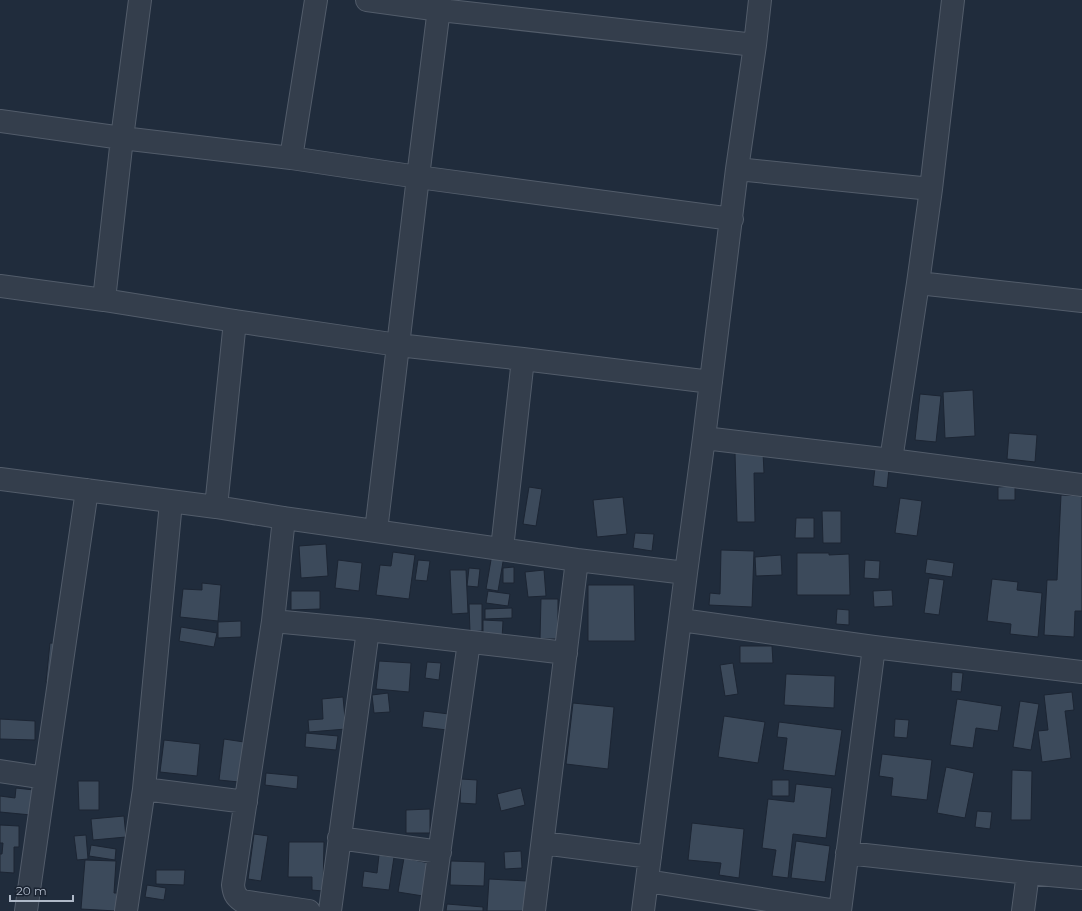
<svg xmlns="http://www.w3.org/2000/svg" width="1082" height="911" font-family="Montserrat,sans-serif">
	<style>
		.building { fill: #3c4a5b; stroke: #1c2533 }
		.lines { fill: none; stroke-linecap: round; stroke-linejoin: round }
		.minor-casing { stroke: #525c6a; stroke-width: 24 }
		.minor { stroke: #343e4c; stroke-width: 22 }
	</style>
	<rect width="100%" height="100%" fill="#202c3c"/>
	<!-- building -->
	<path class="building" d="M973,390L975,436L945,438L943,392Z
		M920,394L941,396L936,442L915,440Z
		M1009,433L1037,435L1035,462L1007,459Z
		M763,452L764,473H754L755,522H737L735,453Z
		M875,468L889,469L887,488L873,486Z
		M1015,486V500H998V487Z
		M529,487L542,489L536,526L523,524Z
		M1061,495L1082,496V611H1075L1074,637L1044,635L1047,580H1057Z
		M623,497L627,534L597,537L593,500Z
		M900,498L922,501L917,536L895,533Z
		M822,511H841V543H823Z
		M796,518H814V538H795Z
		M635,533L654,534L652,551L633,548Z
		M326,544L328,576L301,578L299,546Z
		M721,550L754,551L752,607L709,605L710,593L720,594Z
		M393,552L415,555L409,599L376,595L380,565L391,566Z
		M797,553H829V555L849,554L850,595H797Z
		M492,554L504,556L498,591L486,589Z
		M781,555L782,575L756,576L755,557Z
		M927,559L954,563L952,577L925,573Z
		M338,560L362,563L359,591L335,588Z
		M418,560L430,561L427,581L415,580Z
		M865,560L880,561L879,579L864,578Z
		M514,567V583H503V568Z
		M469,568L480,569L478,587L467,586Z
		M450,570H466L468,613L452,614Z
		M544,570L546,596L528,597L525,572Z
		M929,578L944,580L939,615L924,613Z
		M992,579L1018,582L1017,590L1042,593L1038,637L1010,634L1011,624L987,621Z
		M202,583L221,585L218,621L180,617L183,589L202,590Z
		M588,585H634L635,641H588Z
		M892,590L893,606L874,607L873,591Z
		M291,591H320V609L291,610Z
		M488,591L510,594L508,606L486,603Z
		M541,599H558V639H540Z
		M469,604H482V631L470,632Z
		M512,608V618L485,619V609Z
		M837,609L849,610V625L836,624Z
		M483,620L503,621L502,639H483Z
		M241,621V637L218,638V622Z
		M181,627L217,633L214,647L179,641Z
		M50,643L67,644L64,683L46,682Z
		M740,646H772L773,663H740Z
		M379,661L411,663L409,692L376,689Z
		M427,662L441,663L439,680L425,678Z
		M733,663L738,694L725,696L720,665Z
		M952,672L963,673L961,692L951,691Z
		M786,674L835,676L834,708L784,705Z
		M1072,692L1074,710L1065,711L1071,758L1042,762L1038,731L1048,730L1044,695Z
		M388,693L390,712L374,713L372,695Z
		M343,697L346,729L309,732L308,720L323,719L322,699Z
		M957,699L1002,706L998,731L976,728L973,748L950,745Z
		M1020,701L1039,704L1031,750L1013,747Z
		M573,703L614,707L608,769L566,764Z
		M424,711L449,714L447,730L422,727Z
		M724,716L765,722L758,763L718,757Z
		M0,719L35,721V740L0,739Z
		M895,719L909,720L907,738L894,737Z
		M779,722L842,730L835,776L783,770L787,738L777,737Z
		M306,733L338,736L336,750L305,747Z
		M224,739L244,742L239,782L219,780Z
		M164,740L200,744L197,776L160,772Z
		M882,754L932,760L927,800L891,796L893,778L879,776Z
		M946,767L974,773L965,818L937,813Z
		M1012,770L1032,771L1031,820H1011Z
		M266,773L298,776L297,789L265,785Z
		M461,779L477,780L476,804L460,803Z
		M772,780H789V796H772Z
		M78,781H99V810H79Z
		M796,784L832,788L826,838L793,834L788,878L772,876L776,850L762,848L768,799L794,802Z
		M16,788L34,790L31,815L0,812V796L15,798Z
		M521,788L525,805L501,811L497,794Z
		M430,809V833H406V810Z
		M977,811L992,812L990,829L975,827Z
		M124,816L126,837L93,840L91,819Z
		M692,823L744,829L739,878L719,875L721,863L688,860Z
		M0,825L19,826V847H14V873L0,872V854H2L3,843H0Z
		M254,834L268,836L261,881L248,879Z
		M86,835L88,859L77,860L74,836Z
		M796,841L830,846L825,882L791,878Z
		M289,842H324L323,891L312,890V877H288Z
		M91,845L116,849L115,860L89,856Z
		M521,851L522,868L505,869L504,852Z
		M379,855L394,857L389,890L362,887L364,871L377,873Z
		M404,858L429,863L423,896L398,892Z
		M85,860L116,861L114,893H117L116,911L81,909Z
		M451,861L485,862L484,886L450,885Z
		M156,870H185L184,885L156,884Z
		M489,879L527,881L525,911H487Z
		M147,885L166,888L164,900L145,897Z
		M447,904L483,907V911H446Z"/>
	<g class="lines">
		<!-- minor casing -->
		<g class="minor-casing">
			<path id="minor" d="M367,0L440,10L755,45
				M0,121L122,138L291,158L418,177L732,219
				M291,158L316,0
				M737,169L931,189
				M918,283L1082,301
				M0,286L104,300L235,321L398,345L523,359L711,382
				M104,300L122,138L140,0
				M704,438L891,460L1082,485
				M891,460L918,283L931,189L953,0
				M0,479L216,507L284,518L577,560L686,573
				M216,507L235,321
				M284,518L273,621L233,885C234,893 235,896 242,901L309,911
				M376,531L418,177L440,0
				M502,549L523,359
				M681,620L874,647L1082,672
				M273,621L368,630L566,653
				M0,771L45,778
				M144,789L246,802
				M339,838L440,852
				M543,843L650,857
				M847,853L1028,873L1082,878
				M647,881L837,911
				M26,911L45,778L87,490
				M126,911L144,789L171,502
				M330,911L368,630
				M431,911L469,642
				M534,911L577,560
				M643,911L686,573L704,438L737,169L755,45L760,0
				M840,911L874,647
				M1023,911L1028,873"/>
		</g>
		<!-- minor -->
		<use href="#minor" class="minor"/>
	</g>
	<!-- scale -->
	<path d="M10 895v6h63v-6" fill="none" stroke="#afb9c8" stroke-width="2"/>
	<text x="16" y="895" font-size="12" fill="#afb9c8" stroke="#1a2331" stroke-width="3" paint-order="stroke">20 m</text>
</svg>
